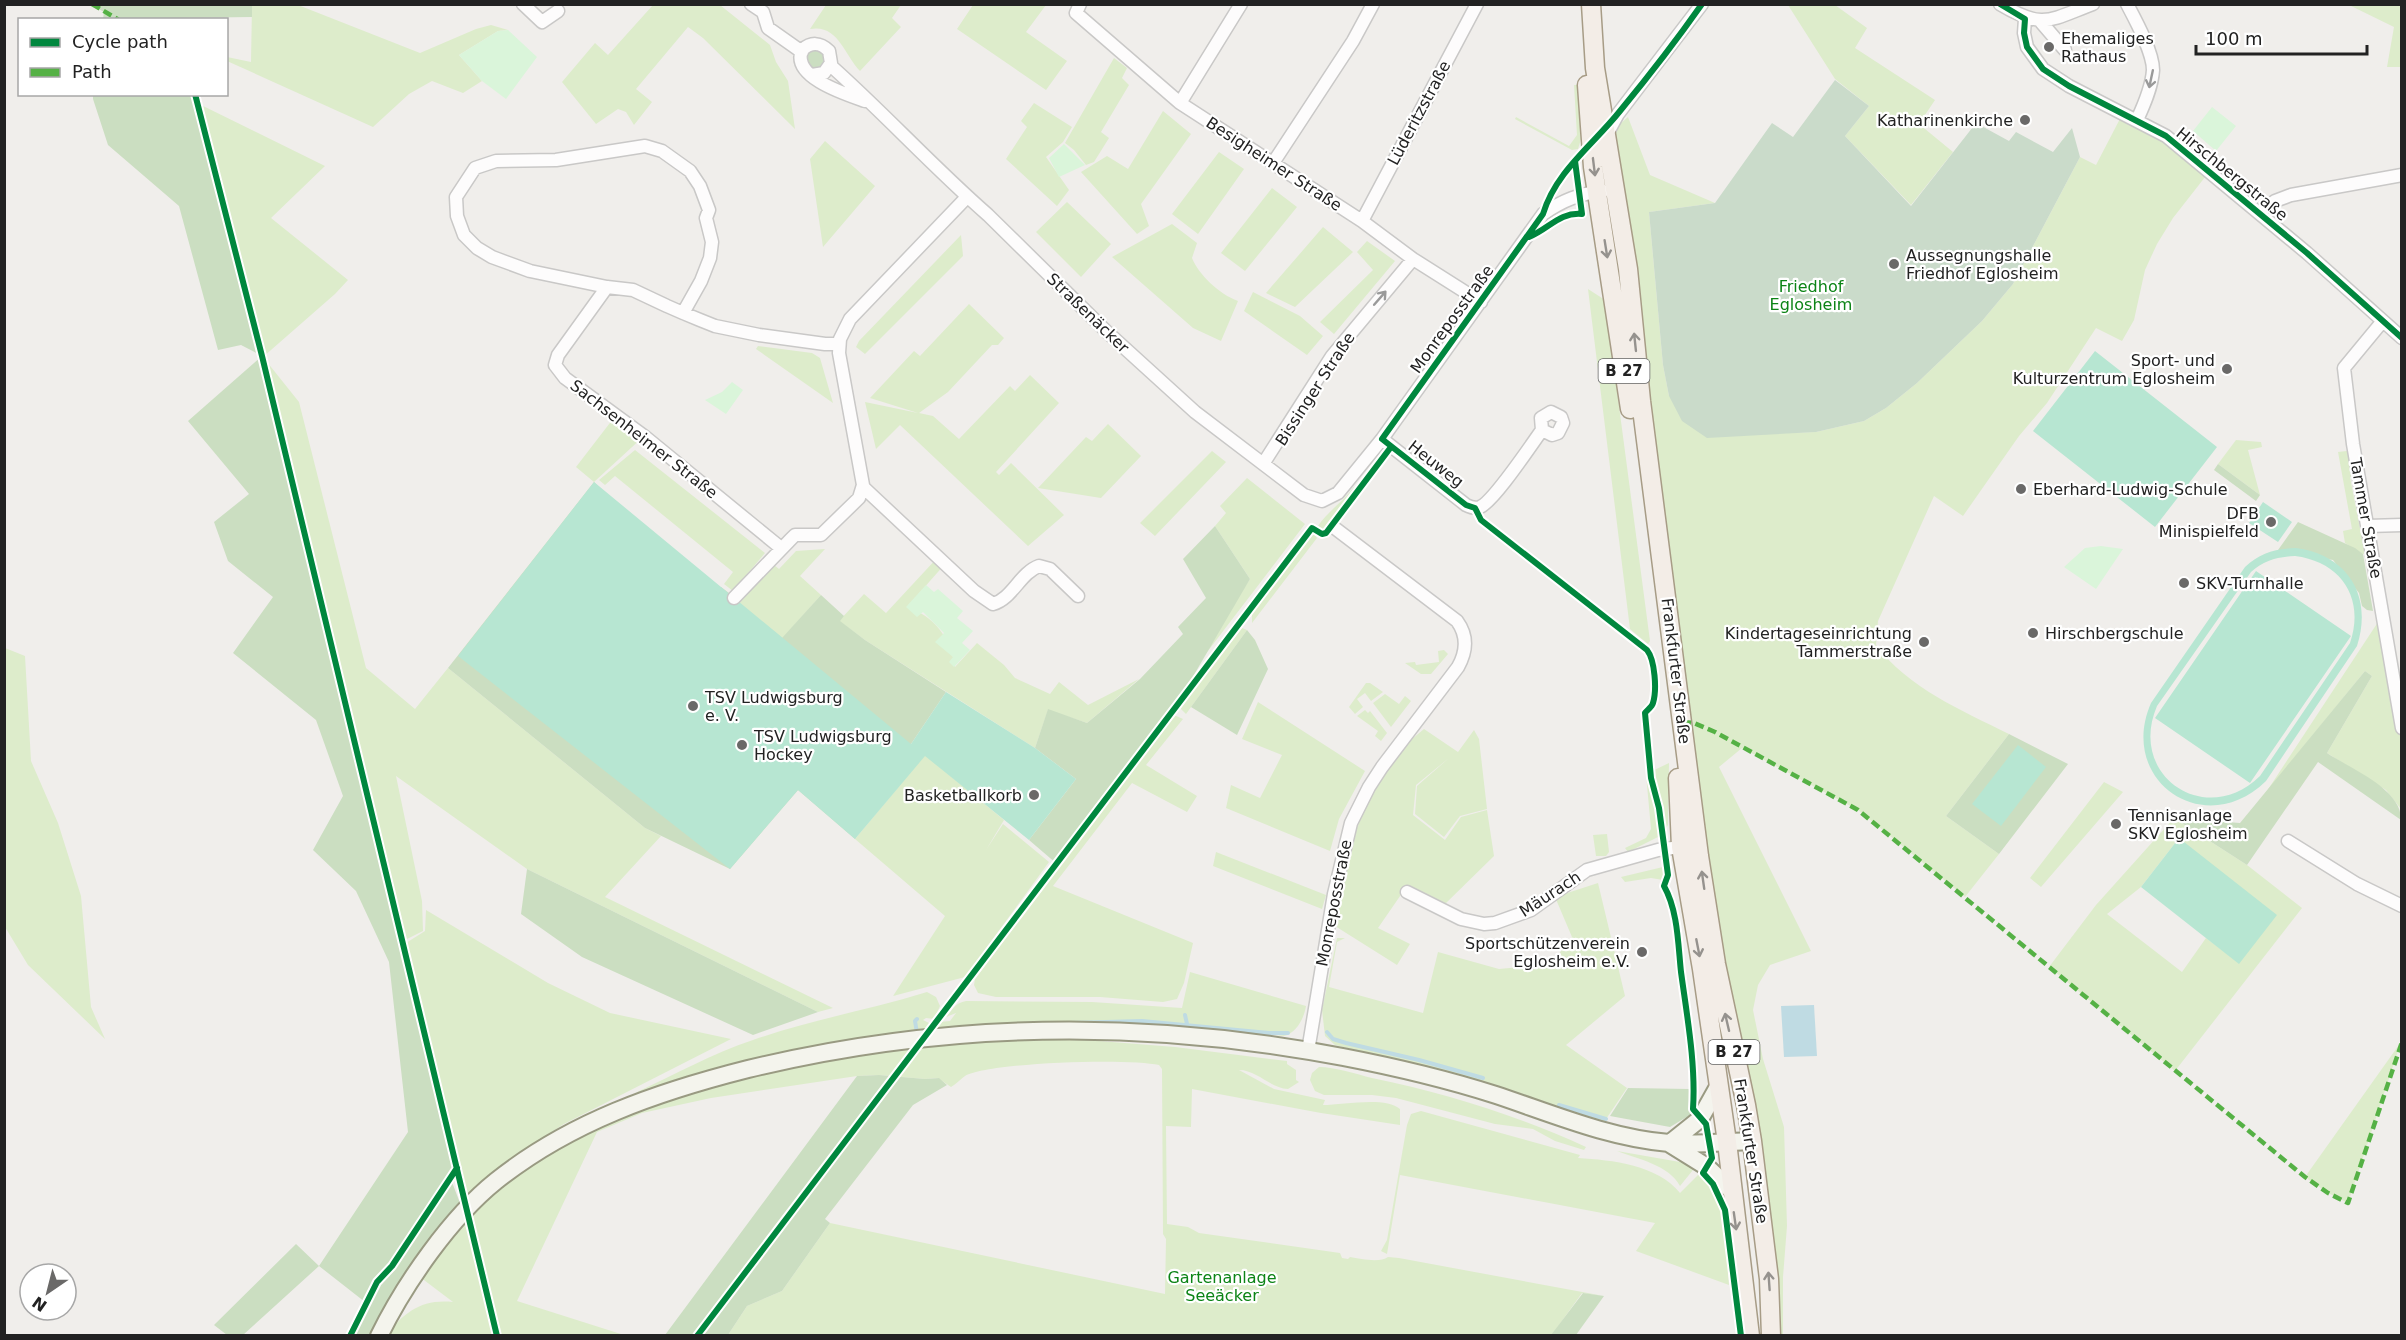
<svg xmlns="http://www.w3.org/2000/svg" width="2406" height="1340" font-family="'DejaVu Sans',sans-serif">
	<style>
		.grass { fill: #ddeccb; fill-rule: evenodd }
		.forest { fill: #cbdec1 }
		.cemetery { fill: #cadbca }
		.park { fill: #daf5da }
		.pitch { fill: #b7e6d2; fill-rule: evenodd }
		.water { fill: #bfdbe3 }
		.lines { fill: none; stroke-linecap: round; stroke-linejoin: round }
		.stream { stroke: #bfdbe3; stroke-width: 4 }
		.minor-casing { stroke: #c9c8c7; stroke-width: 15 }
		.secondary-casing { stroke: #999a82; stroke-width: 20 }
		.primary-casing { stroke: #a79c86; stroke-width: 21 }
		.minor { stroke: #fdfcfc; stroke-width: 12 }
		.secondary { stroke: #f4f4ed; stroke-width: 16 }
		.primary { stroke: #f3ede7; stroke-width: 18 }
		.quiet { stroke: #55b145; stroke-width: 4.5; stroke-dasharray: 9 4.5; stroke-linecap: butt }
		.cycleway-casing { stroke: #fff; stroke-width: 10 }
		.cycleway { stroke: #00873e; stroke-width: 6 }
		.oneway { stroke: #9a9a9a }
		.oneway2 { stroke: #95928e }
		.poi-dot { fill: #6a6968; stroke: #fff; stroke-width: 2 }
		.labels { text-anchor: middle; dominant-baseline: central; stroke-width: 4.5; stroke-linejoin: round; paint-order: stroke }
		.shield { fill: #fff; stroke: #646464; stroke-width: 1.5 }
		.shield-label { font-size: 15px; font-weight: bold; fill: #222 }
		.poi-label { font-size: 16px; fill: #222; stroke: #fff; text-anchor: start }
		.street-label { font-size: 16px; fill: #222; stroke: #fff }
		.park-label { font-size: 16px; fill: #0c8416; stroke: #fff }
	</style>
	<rect width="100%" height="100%" fill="#f0eeeb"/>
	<!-- grass -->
	<path class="grass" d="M252,5H298L420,53L476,29L491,25L508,30L498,31L459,55L482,81L463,93L432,81L409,94L373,127L227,61V57L251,62Z
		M653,5H720L770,45L776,62L788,81L795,129L703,38L688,27L636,89L652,102L634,125L626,112L618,109L596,124L562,82L595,43L608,55Z
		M826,5H901L892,18L901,27L860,71C844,54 838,24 810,29Z
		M973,5H1046L1026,32L1067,61L1046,90L957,29Z
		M1788,5H1835L1867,28L1855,48L1935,100L1919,124L1953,152L1911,205L1845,136L1869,106L1835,79Z
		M2349,5H2401V67H2387L2394,27Z
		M1114,58L1127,68L1122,78L1129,85L1101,132L1109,138L1094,162L1086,165L1074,150L1065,143Z
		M1574,85H1577L1581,139L1578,149L1572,150L1515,119L1516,117L1569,146L1577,135Z
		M197,103L325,166L271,218L348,280L335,294L263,357L299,402L366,668L415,709L448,668L645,828L661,836L605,897L833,1008L818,1012L527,869L396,776L422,901L423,931L401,942L262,356Z
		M1034,103L1072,127L1063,142L1046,157L1069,190L1057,206L1006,159L1027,127L1021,121Z
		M1163,111L1191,134L1141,204L1149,226L1137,234L1081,172L1107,156L1128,169Z
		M2123,113L2209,172L2173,218L2157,244L2145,270L2134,320L2122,341L2096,328L2047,403L2019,436L1963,516L1934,496L1878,621L1876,645C1908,688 1963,711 2009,734L1946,816L1999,854L1965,897L1858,810L1742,748L1719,767L1811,951L1770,965L1758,985L1753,1010L1763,1059L1784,1127L1787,1226L1783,1277V1335H1771L1723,1006L1606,136L1628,117L1650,175L1715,203L1649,212L1663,365L1669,396L1785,433L1816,432L1864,421L1886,408L1917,383L1982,321L2013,284L2080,157L2096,165Z
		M825,141L875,186L823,247L810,159Z
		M1219,152L1244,169L1198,234L1172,214Z
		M1272,188L1297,207L1245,271L1221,253Z
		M1067,202L1111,244L1081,277L1036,232Z
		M1172,224L1197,243L1192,258C1199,275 1219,294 1238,301L1221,341L1193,328L1112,257Z
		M1323,227L1353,252L1295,307L1266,293Z
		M961,235L963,256L865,354L856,347L859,341Z
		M1367,241L1395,261L1334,334L1320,322L1373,270L1357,252Z
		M1588,289L1605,300L1650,641L1648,644L1630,629Z
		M1253,292L1300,316L1323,336L1307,355L1244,311Z
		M969,304L1004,338L998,345H992L948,392L919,413L933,416L959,439L1010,386L1015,391L1030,375L1059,403L996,472L999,475L1011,463L1064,515L1028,546L900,425L876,449L865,402L918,413L870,398L914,351L920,356Z
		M758,346L812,353L820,358L833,403L756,349Z
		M616,415L644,436L594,482L576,467Z
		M1108,424L1141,456L1101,498L1038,488L1086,437L1092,441Z
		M2236,440L2261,442L2262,447L2248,450L2260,495L2218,464Z
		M635,450L765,553L733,591L724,584L733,572L615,476L605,485L599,480Z
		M2355,450L2359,475L2350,477L2362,539L2371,540L2373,552L2363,554L2345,543L2343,531L2352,529L2338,452Z
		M1212,451L1226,462L1155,536L1140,523Z
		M1247,478L1305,524L1139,741L1250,579L1215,526L1226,513L1220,506Z
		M1354,487H1356L1355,491L1324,530H1320L1318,526C1328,511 1343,502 1354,487Z
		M1312,532L1317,538L1252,623V613Z
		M825,549L800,576L821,595L782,639L734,598L769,561L779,569L796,551Z
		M938,557L945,564L907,607C934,616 951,638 955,667L977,643L1004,665L1015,678L1050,694L1059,682L1088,705L1139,679L1087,723L1048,710L1035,748L865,640L839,621L864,594L886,613Z
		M2382,616L2401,728V809L2386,790L2327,753L2372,676L2365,671L2265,794Z
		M1242,628L1247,630L1186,714L1180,708Z
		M5,648L25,656L31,761L58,823L81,896L91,1007L105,1039L28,965L5,927Z
		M1444,650L1448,654L1431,674H1421L1405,663L1415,662L1416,665L1439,662L1438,651Z
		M1366,683H1370L1383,692L1371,701L1365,693L1357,699L1363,707L1355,714L1349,707Z
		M1385,694L1399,704L1405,696L1411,701L1391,727L1373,703Z
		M1258,702L1365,771L1339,819L1330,851L1226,808L1231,785L1260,798L1282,755L1242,739Z
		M1365,710L1368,713L1370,711L1387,733L1381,741L1375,736L1378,731L1357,716Z
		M1174,715L1183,719L1146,765L1197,796L1187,812L1132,783L1053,886L1193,943L1184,983L1177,999L1163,1002L1100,997H996L978,993L974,985L975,979Z
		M1424,729L1458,752L1474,730L1479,739L1487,809L1460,816L1444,837L1415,814L1417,786L1449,758L1416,785L1413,815L1445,840L1461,817L1487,810L1494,856L1444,905L1407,886L1378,928L1410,944L1397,965L1335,926L1350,844L1373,791L1399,750Z
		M925,755L1004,820L986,850L1003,824L1049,862L965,977L893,996L945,916L855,839Z
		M1669,763L1668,825L1662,835L1628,852L1625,848L1646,838L1651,829L1646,774Z
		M2104,782L2123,792L2041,887L2030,878Z
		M2174,818L2247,865L2302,908L2175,1071L2049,967L2096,905ZM2179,838L2239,963L2206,938L2182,972L2107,914L2141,887Z
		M1607,834L1609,852L1606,856H1596L1593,835Z
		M1216,852L1326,895L1322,909L1213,866Z
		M1663,867V880L1651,878L1625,882L1621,877Z
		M1598,883L1625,996L1566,1045L1627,1088L1604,1122L1455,1075L1335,1045L1325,1036L1322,1010L1337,938H1345L1337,942L1329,987L1423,1013L1438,952L1499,969L1551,964L1572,937L1555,897Z
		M426,910L548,983L610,1013L731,1039L564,1124L516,1155L468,1196L406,943L425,931Z
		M1190,972L1306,1006C1304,1019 1296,1033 1284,1036L1183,1026L1122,1024L743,1062L635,1093C674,1075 713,1053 753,1040C810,1020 869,1010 927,992L936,997L940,1006L934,1019L926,1018L923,1020L929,1023L950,1021L956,1013L946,1017C953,1009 955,1003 966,1001L1092,1002L1182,1008Z
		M1074,1039L1175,1047L1287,1061V1064L1296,1070V1080L1299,1082L1288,1089C1270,1088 1257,1070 1239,1070L1274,1089L1325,1100L1323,1105C1342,1105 1386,1096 1400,1109V1125L1321,1113L1192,1089L1191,1127L1166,1126L1167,1224L1188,1227L1199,1233L1340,1253L1342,1258L1348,1259L1350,1257C1361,1259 1380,1263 1388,1257L1399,1258L1604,1296L1582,1293L1551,1336L728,1335L747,1306L782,1291L830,1223L1165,1294L1166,1239L1163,1234L1162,1069L1159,1065C1130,1058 990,1062 965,1076C961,1079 956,1084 951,1087L938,1078L925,1079L879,1075L857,1076L711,1098L642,1113L597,1132L517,1301L624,1335L433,1336L425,1334L422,1335L385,1336C405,1312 421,1299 453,1302L416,1274L462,1214L586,1123L794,1058L984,1042Z
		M2401,1042L2348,1203L2328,1193L2305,1177Z
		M1319,1067C1335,1067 1356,1074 1372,1078C1446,1093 1518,1116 1586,1147L1584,1150L1555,1141L1533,1129L1495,1124L1396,1098L1372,1095H1324L1315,1091L1310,1080L1312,1073Z
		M1421,1111L1580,1155L1578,1158C1612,1160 1658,1165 1680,1193L1699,1174C1730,1190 1726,1254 1729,1285L1636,1251L1655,1223L1400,1175L1387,1254L1381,1251L1387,1240L1407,1125L1411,1114Z
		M1617,1151L1697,1165L1680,1186C1669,1165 1638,1159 1617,1151Z"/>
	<!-- forest -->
	<path class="forest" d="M92,5H252V17L103,19L104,12Z
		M812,44L831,57L818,75L800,56Z
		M93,94L196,95C286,451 369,810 457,1168L450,1177L460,1203C425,1244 396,1288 370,1335H350L365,1302L319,1266L243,1335H227L214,1325L296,1244L319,1266L408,1132L389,962L356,891L313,850L343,796L316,720L233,653L273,597L228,561L214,522L249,494L188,421L262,356L241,345L218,350L179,206L108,145L93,99Z
		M2218,464L2260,495L2256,501L2214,470Z
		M594,482L713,595L721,587L729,593L707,614H752L782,638L821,595L844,616L840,621L865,640L946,692L911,744L855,839L798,790L730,869L645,828L448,668Z
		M2298,522L2355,548L2363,554L2373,611L2367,610L2362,606L2359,593L2333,560L2278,550Z
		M1215,526L1250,579L1174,709L1057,864L1029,840L1076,779L1035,748L1048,709L1087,723L1140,679L1183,634L1178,627L1206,598L1183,559Z
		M1247,630L1255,640L1268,669L1237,735L1191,707Z
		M2365,671L2372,676L2327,753C2351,769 2402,789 2401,820L2318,762L2247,865L2174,818L2240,823Z
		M2009,734L2068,764L1999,854L1946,816Z
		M527,869L818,1012L753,1035L582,957L521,914Z
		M879,1075L925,1079L939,1078L947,1085L913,1105L825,1219L830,1223L782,1291L747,1306L728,1335H665L857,1076Z
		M1628,1088L1690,1089V1115L1670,1127L1610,1116Z
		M1583,1293L1604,1296L1576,1335H1551Z"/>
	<!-- cemetery -->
	<path class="cemetery" d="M1835,80L1869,106L1845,136L1911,206L1976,123L2009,141L2016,132L2053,152L2072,128L2080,157L2013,284L1982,321L1917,383L1886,408L1864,421L1816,432L1707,438L1682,421L1669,396L1663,365L1649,212L1715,203L1772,123L1793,137Z"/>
	<!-- park -->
	<path class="park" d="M508,30L537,57L506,99L482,81L459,55L498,31Z
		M2212,107L2236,126L2216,151L2193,131Z
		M1064,144L1085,165L1059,177L1049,158Z
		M732,382L743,390L726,414L705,400L722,392Z
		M2101,546L2123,549L2096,589L2064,567L2085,548Z
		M926,585L934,592L938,589L963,611L957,618L973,631L962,643L970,650L954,667L949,662L953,657L935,642L944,633L923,612L917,617L906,607Z"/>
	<!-- pitch -->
	<path class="pitch" d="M2095,351L2217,447L2155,527L2033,431Z
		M594,482L911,744L946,692L1035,748L1076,779L1029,840L925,756L855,839L798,790L730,869L458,656Z
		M2263,502L2292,522L2278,542L2249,523Z
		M2296,548C2348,555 2373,596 2357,646L2266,781C2205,841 2117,781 2151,703L2245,567C2260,553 2275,549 2296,548ZM2295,556C2342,562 2365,599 2350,643L2260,776C2206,829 2127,776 2157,706L2251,572C2264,560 2278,557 2295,556Z
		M2256,571L2351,636L2250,783L2155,718Z
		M2018,745L2046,767L2001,826L1972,804Z
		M2179,838L2277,915L2239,964L2141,887Z"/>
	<!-- water -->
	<path class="water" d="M1814,1005L1817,1056L1784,1057L1781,1006Z"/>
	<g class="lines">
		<!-- stream -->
		<path class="stream" d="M1185,1015L1187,1024
			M1070,1023L1142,1021L1269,1033H1288
			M1327,1032L1333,1039L1346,1043L1419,1060L1483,1078
			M917,1033L915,1021L917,1019
			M1559,1105L1606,1119"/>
		<!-- minor casing -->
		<g class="minor-casing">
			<path id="minor" d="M523,4L542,22L558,11
				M751,4L763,12L768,28L802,52
				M1080,4L1076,13L1180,103L1362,221L1413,259L1481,302
				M2000,4C2043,30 2050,20 2093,4
				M2127,4C2136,21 2153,52 2153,70C2152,87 2144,105 2137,120
				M2025,19L2024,33L2027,47L2043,69L2069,86L2166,136L2307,253L2402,338
				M2041,22L2065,50
				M830,65C884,113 933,167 988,215L1107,332L1195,412L1304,495L1322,501L1338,493L1382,439L1543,214C1563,200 1579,194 1603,191
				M812,75L824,73L831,63L829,51C820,42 811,42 802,50C791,77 845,94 865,101
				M1180,103L1241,4
				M1606,136L1618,114L1702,4
				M1273,163L1353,41L1373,4
				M2259,213L2275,201L2291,195L2402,175
				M1362,221L1477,4
				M607,287L558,355L555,365L565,378L644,436L781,548
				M683,313L701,281L710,258L712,242L706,218L709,210L700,186L690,171L662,151L645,146L556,160L496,161L475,168L456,197L457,216L464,235L477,248L492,257L530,271L607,287L633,290L667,306L683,313L700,320L715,326L759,335L825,344H839
				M2382,322L2344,368L2353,444L2402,728
				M1382,439L1466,505C1470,507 1475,509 1480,507C1494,501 1531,445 1542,430L1541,418L1551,412L1561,417L1563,423L1558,433L1552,435L1542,430
				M1263,464L1332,356L1413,259
				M863,487L974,591L993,604C1012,599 1020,573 1039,566L1050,569L1078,596
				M2368,526L2402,525
				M734,598L791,539L795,535H821L859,498L863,485L839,353L840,339L850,319L967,197
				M2288,841L2357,884L2402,906
				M1407,892L1461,919L1484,924L1495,923L1531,910L1587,870L1658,850L1687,846
				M1308,1051L1334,894L1351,823L1369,787L1382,767L1458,667C1467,651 1468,636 1457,621L1336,529"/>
		</g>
		<!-- secondary casing -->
		<g class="secondary-casing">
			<path id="secondary" d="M1670,1143L1700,1119L1718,1087
				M1670,1144L1707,1167L1731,1190
				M379,1336C405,1283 451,1217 496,1181C570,1122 657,1092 748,1069C945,1021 1145,1019 1343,1057C1395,1067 1446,1079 1496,1095C1553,1114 1609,1138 1669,1143C1696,1145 1724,1142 1752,1141"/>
		</g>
		<!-- primary casing -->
		<g class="primary-casing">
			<path id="primary" d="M1591,4L1595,68L1628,269L1641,401L1699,856L1716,964L1746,1105L1752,1141L1769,1279L1771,1336
				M1587,85L1593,167L1630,409
				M1678,778L1681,847L1702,969L1727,1142L1750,1336"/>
		</g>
		<!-- minor -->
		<use href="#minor" class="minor"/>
		<!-- secondary -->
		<use href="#secondary" class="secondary"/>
		<!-- primary -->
		<use href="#primary" class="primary"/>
		<!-- quiet -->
		<path class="quiet" d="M92,4L119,20
			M1682,722L1694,723L1715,732L1858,810L2305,1177L2328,1193L2348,1203L2402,1042"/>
		<!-- cycleway casing -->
		<g class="cycleway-casing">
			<path id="cycleway" d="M1702,4C1676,41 1648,77 1620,111C1593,145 1556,171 1543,214L1382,439L1466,505L1475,508L1481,520L1647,650C1655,660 1657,690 1653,703C1652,707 1647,710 1645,713L1651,778L1659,808L1668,875L1664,886C1678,911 1678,944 1681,972C1687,1016 1696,1065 1693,1109L1706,1124L1712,1158L1703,1173L1713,1184L1725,1210L1741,1336
				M2000,4L2025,19L2024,33L2027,47L2043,69L2069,86L2166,136L2307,253L2402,338
				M195,94L262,356L497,1336
				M1529,237C1549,229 1559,212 1582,214L1575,161
				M350,1336L377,1282L392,1266L457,1168
				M697,1336L1312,528L1322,534L1326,533L1391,447"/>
		</g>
		<!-- cycleway -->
		<use href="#cycleway" class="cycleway"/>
	</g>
	<!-- one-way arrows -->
	<defs><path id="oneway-shaft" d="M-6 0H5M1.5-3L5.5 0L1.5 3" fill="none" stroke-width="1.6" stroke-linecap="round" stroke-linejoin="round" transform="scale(1.5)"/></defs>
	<g class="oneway">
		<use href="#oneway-shaft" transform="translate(2151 79) rotate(102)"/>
		<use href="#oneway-shaft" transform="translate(1380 298) rotate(-49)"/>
	</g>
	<g class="oneway2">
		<use href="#oneway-shaft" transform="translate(1594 167) rotate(83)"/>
		<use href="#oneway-shaft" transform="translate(1606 249) rotate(81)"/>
		<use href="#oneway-shaft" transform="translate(1635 342) rotate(-96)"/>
		<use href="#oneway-shaft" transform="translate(1703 880) rotate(-98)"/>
		<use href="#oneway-shaft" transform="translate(1698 948) rotate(79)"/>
		<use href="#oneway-shaft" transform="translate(1727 1022) rotate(-103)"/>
		<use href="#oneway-shaft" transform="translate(1735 1221) rotate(82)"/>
		<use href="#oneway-shaft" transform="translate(1769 1281) rotate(-94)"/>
	</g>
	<!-- markers -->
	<g class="poi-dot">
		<circle cx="2049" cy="47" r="6"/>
		<circle cx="2025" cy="120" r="6"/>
		<circle cx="1894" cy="264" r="6"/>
		<circle cx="2227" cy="369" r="6"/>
		<circle cx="2021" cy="489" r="6"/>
		<circle cx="2271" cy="522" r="6"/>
		<circle cx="2184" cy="583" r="6"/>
		<circle cx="2033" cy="633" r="6"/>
		<circle cx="1924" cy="642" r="6"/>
		<circle cx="693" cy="706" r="6"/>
		<circle cx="742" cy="745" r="6"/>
		<circle cx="1034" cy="795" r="6"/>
		<circle cx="2116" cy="824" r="6"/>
		<circle cx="1642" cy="952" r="6"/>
	</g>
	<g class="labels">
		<!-- shield labels -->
		<g class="shield">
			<rect x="1598.5" y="359" width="51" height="24" rx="4.5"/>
			<rect x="1708.5" y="1040" width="51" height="24" rx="4.5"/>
		</g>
		<g class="shield-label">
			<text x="1624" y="371">B 27</text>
			<text x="1734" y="1052">B 27</text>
		</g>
		<!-- poi labels -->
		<g class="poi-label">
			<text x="2061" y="38">Ehemaliges<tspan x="2061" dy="18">Rathaus</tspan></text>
			<text x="2013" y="120" text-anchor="end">Katharinenkirche</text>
			<text x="1906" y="255">Aussegnungshalle<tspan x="1906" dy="18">Friedhof Eglosheim</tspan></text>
			<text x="2215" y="360" text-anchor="end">Sport- und<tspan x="2215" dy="18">Kulturzentrum Eglosheim</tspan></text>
			<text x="2033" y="489">Eberhard-Ludwig-Schule</text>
			<text x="2259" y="513" text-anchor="end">DFB<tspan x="2259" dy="18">Minispielfeld</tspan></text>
			<text x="2196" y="583">SKV-Turnhalle</text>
			<text x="1912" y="633" text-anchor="end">Kindertageseinrichtung<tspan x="1912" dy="18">Tammerstraße</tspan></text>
			<text x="2045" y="633">Hirschbergschule</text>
			<text x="705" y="697">TSV Ludwigsburg<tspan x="705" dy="18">e. V.</tspan></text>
			<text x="754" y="736">TSV Ludwigsburg<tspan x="754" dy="18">Hockey</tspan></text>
			<text x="1022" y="795" text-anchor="end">Basketballkorb</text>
			<text x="2128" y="815">Tennisanlage<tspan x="2128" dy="18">SKV Eglosheim</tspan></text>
			<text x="1630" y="943" text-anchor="end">Sportschützenverein<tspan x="1630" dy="18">Eglosheim e.V.</tspan></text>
		</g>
		<!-- street labels -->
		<g class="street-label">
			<text transform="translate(1419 113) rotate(-62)">Lüderitzstraße</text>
			<text transform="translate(1274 164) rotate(33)">Besigheimer Straße</text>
			<text transform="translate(2232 174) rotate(39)">Hirschbergstraße</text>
			<text transform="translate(1088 313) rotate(44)">Straßenäcker</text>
			<text transform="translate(1452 319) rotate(-54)">Monreposstraße</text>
			<text transform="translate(1315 389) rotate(-57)">Bissinger Straße</text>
			<text transform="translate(644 439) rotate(38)">Sachsenheimer Straße</text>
			<text transform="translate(1436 464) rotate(38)">Heuweg</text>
			<text transform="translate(2366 518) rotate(80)">Tammer Straße</text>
			<text transform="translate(1676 671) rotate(83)">Frankfurter Straße</text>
			<text transform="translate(1550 894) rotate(-33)">Mäurach</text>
			<text transform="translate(1334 903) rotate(-79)">Monreposstraße</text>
			<text transform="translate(1751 1151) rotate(81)">Frankfurter Straße</text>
		</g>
		<!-- park labels -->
		<g class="park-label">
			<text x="1811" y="286">Friedhof<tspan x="1811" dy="18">Eglosheim</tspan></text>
			<text x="1222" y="1277">Gartenanlage<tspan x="1222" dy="18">Seeäcker</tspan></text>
		</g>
	</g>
	<!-- border -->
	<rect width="2406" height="1340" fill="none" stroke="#222222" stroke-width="12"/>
	<!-- legend -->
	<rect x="18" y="18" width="210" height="78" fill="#ffffff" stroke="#a7a7a7" stroke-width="1.5"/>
	<rect x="30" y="38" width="30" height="9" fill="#00873e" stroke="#a7a7a7" stroke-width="1.5"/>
	<text x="72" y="48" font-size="18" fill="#222222">Cycle path</text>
	<rect x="30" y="68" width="30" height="9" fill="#55b145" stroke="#a7a7a7" stroke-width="1.5"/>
	<text x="72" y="78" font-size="18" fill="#222222">Path</text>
	<!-- north arrow -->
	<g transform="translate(48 1292) rotate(215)"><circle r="28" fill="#ffffff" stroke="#a7a7a7" stroke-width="1.5"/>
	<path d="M0-4.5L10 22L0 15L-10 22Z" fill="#6a6968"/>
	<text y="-9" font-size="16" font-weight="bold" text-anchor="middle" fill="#222222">N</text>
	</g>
	<!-- scale -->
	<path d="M2196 45v9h171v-9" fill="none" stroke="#222222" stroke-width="3"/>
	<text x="2205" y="45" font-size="18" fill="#222222" stroke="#ffffff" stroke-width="4.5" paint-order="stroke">100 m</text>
</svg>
